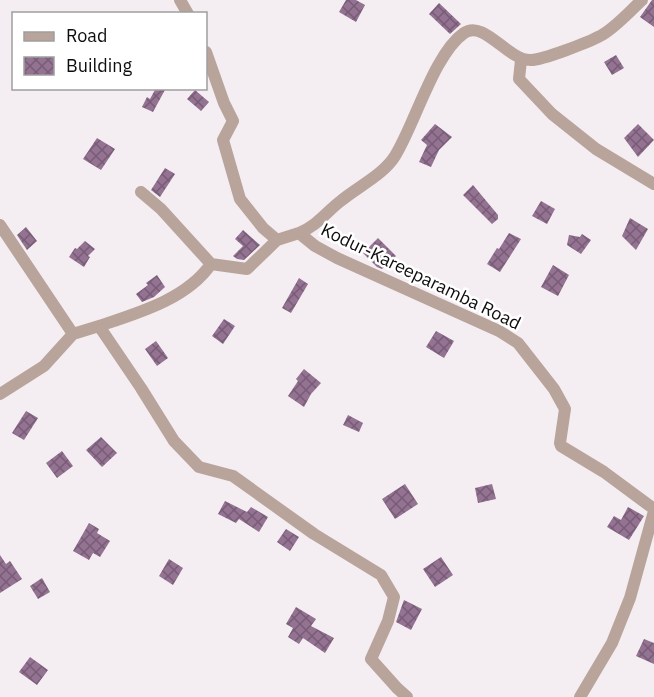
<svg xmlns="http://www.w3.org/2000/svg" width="654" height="697" font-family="'IBM Plex Sans',sans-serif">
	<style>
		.building { fill: url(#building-cross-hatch) }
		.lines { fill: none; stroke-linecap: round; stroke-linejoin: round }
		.minor { stroke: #b9a49b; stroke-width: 12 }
		.labels { text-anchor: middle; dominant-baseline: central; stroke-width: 5; stroke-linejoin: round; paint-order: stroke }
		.street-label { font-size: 18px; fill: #0e0c0d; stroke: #fff }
	</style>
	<defs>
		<pattern id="building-cross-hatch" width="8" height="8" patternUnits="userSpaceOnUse" patternTransform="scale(1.5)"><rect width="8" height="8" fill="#947292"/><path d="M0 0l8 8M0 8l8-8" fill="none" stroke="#775c76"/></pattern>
	</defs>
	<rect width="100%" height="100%" fill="#f4eef3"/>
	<!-- building -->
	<path class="building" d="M346,0H356L365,5L356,22L339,12Z
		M652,0H654V27L640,17Z
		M439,3L461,24L450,34L429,14Z
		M616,55L624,68L612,75L604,62Z
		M156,88H166L153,112L142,107L147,97L150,99Z
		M195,90L209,102L201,111L187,99Z
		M435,124L452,137L439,150L431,167L419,162L427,145L421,140Z
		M638,124L654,140L638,157L624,138Z
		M97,138L115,149L101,170L83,159Z
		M165,168L175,174L160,197L151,190Z
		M473,185L498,215V219L492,224L463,195Z
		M541,201L555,209L547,224L532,216Z
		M630,218L648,229L636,250L622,236Z
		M26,227L37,241L27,250L17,235Z
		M243,230L260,245L244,260L237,259L233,256L243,246L235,239Z
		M509,233L521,239L500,272L487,264L497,248L499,249Z
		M582,234L591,240L581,254L567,245L569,235L580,237Z
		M378,238L396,256L382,269L377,267L363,253Z
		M85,241L95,249L88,256L90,257L84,267L69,257L75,248L77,249Z
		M553,265L569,275L558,296L541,287Z
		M157,275L165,287L154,297L142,302L136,294L148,285L146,283Z
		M299,278L308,284L291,313L282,308Z
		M224,319L235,326L223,344L212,336Z
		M436,331L454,341L444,358L426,347Z
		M156,341L168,358L157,366L145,349Z
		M304,369L321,383L311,394L304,407L288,396L298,381L296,379Z
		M26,411L38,418L24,440L12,433Z
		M348,415L363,423L359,432L343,425Z
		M101,437L117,453L102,467L86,450Z
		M62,451L73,466L57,478L46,463Z
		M405,484L418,504L395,519L382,499Z
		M492,484L496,499L478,503L475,488Z
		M225,501L247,512L251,507L268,517L259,532L239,519L236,523L218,514Z
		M628,507L644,516L629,540L607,527L614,516L621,520Z
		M89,523L99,529L97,533L110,541L100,557L93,553L89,560L73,551Z
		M286,529L299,537L290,551L277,542Z
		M0,555L6,564L10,561L22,579L0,593Z
		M441,557L453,575L435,587L423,569Z
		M169,559L183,568L173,585L159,576Z
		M42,578L50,592L38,599L30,586Z
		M404,600L422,609L411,630L396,622Z
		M296,607L316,619L311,626L334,638L325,653L303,638L299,644L288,637L293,628L286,624Z
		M644,639L654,643V664L636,656Z
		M30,657L48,670L37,685L19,672Z"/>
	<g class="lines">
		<!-- minor -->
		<path class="minor" d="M180,0L188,14
			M642,0C630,11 614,29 600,36C589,42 543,60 531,60C508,61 484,19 464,33C434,54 415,124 395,156C383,175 359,186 342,200C327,211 317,226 299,233L315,246L337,258L499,331L518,343L554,389L565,409L560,443L561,446L604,472L654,509
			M206,52L224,103L233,121L223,140L240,199L263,228L277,240L299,233
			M521,60L519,79L552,114L596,149L654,184
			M141,192L161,209L211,264
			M0,225L73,334
			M277,240L247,269L211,264C187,299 138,313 99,326L141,388L174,441L199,467L233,476L314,534L381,575L394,597L388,621L371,659L397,688L407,697
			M0,394L44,366L73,334L99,326
			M580,697L612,643L630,598L654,511"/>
	</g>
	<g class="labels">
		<!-- street labels -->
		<g class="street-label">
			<text transform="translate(421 276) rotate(26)">Kodur-Kareeparamba Road</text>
		</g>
	</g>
	<!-- legend -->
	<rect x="12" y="12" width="195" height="78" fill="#ffffff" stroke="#9f9e9e" stroke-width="1.5"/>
	<rect x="24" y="32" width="30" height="9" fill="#b9a49b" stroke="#9f9e9e" stroke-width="1.5"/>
	<text x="66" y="42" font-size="18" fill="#0e0c0d">Road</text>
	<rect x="24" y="57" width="30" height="18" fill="url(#building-cross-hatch)" stroke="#9f9e9e" stroke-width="1.5"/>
	<text x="66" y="72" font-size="18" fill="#0e0c0d">Building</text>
</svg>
